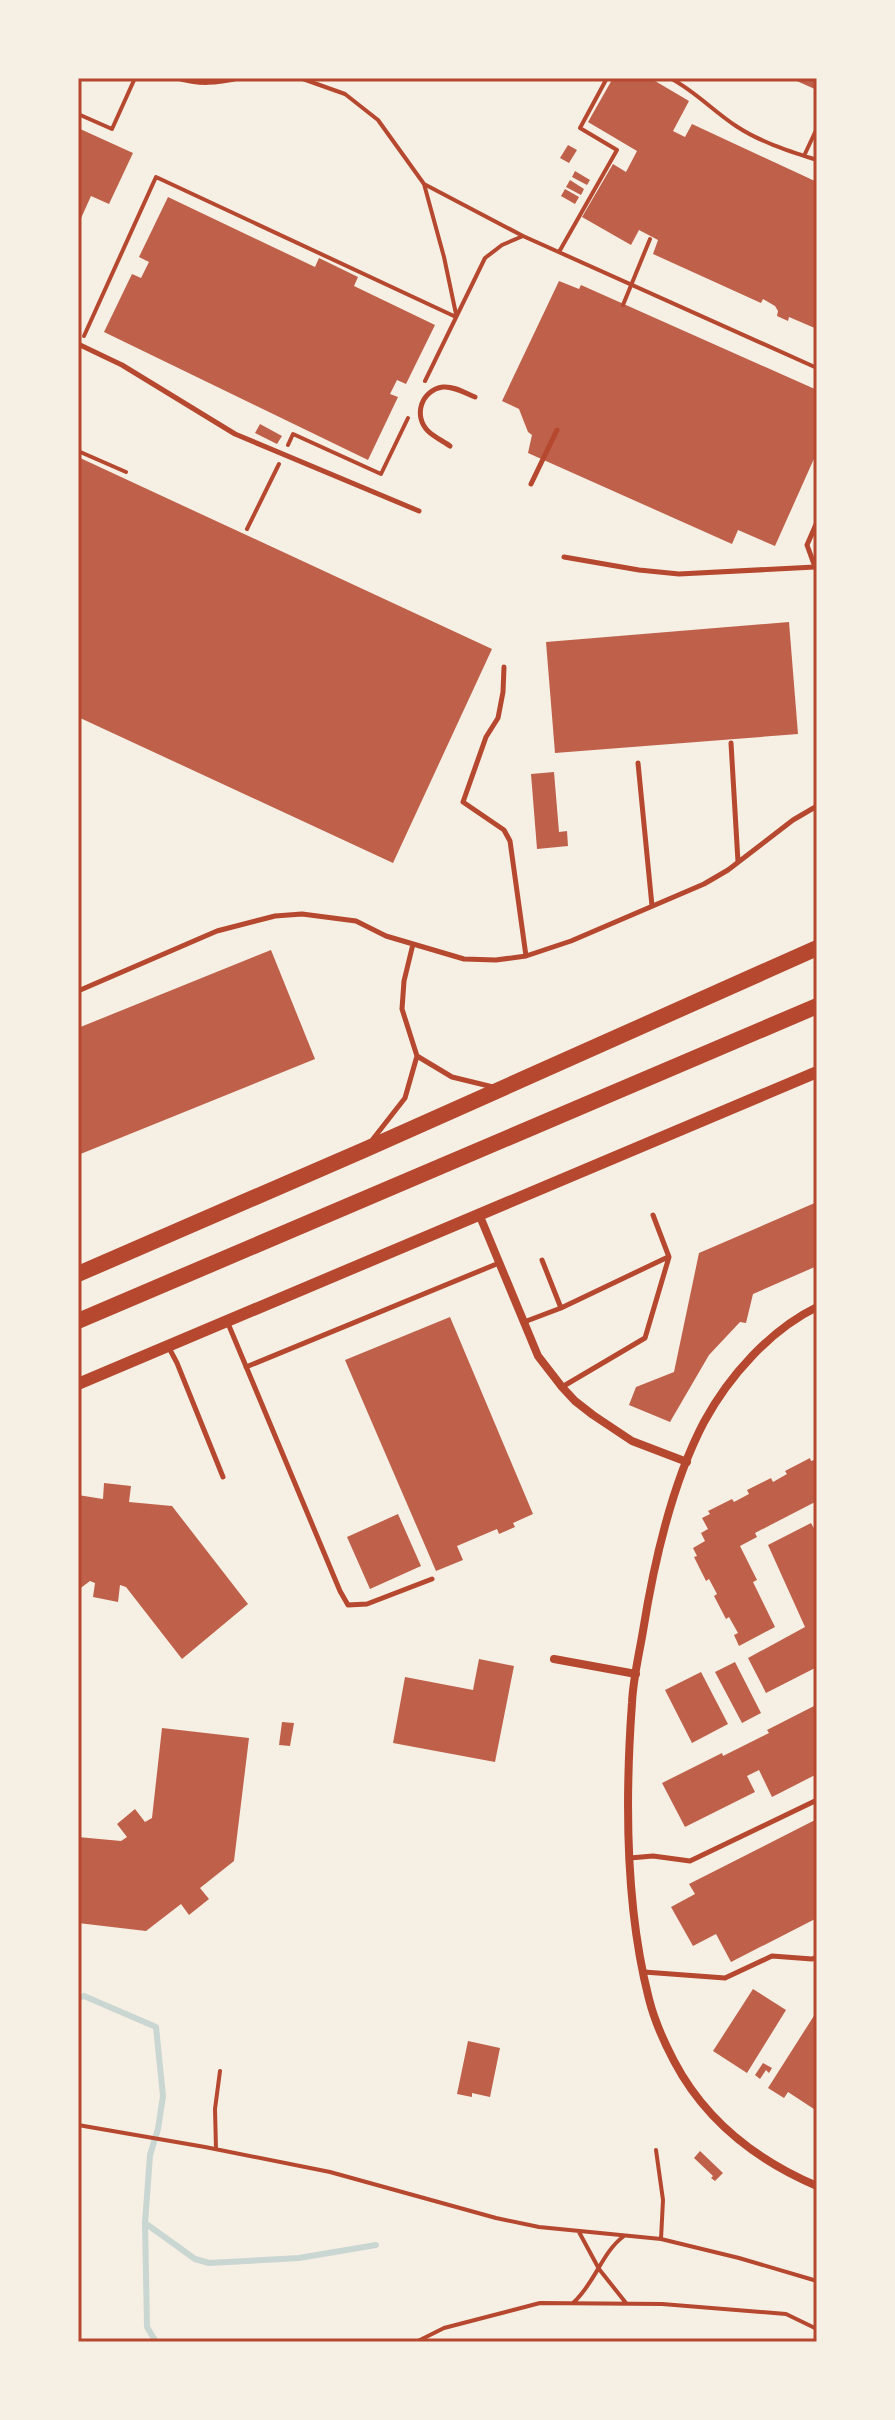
<svg xmlns="http://www.w3.org/2000/svg" width="895" height="2420" font-family="'PT Sans',sans-serif">
	<style>
		.lines { fill: none; stroke-linecap: round; stroke-linejoin: round }
		.stream { stroke: #c9d6d2; stroke-width: 6 }
		.building { fill: #bf614a }
		.path { stroke: #b5482f; stroke-width: 4 }
		.service { stroke: #b5482f; stroke-width: 5 }
		.minor { stroke: #b5482f; stroke-width: 8 }
		.tertiary { stroke: #b5482f; stroke-width: 12 }
		.trunk { stroke: #b5482f; stroke-width: 16 }
		.neatline { fill: none; stroke: #b5482f; stroke-width: 3 }
	</style>
	<rect width="100%" height="100%" fill="#f6efe4"/>
	<g class="lines">
		<!-- stream -->
		<path class="stream" d="M78,1998L84,1996L156,2027L163,2096L158,2129L150,2155L145,2223L147,2327L156,2342
			M145,2223L195,2259L209,2263L299,2258L376,2245"/>
	</g>
	<!-- building -->
	<path class="building" d="M613,78H650L689,101L673,131L685,137L692,124L817,182V329L789,317L788,321L777,316L778,311L775,306L763,299L761,303L653,254L658,240L639,230L631,245L582,217L613,164L626,172L637,151L588,122Z
		M790,78H817V90Z
		M78,128L133,153L109,204L91,196L78,225Z
		M568,145L577,150L569,163L560,158Z
		M575,171L590,180L587,185L572,177Z
		M570,180L584,189L581,195L566,187Z
		M565,189L579,197L575,204L561,196Z
		M168,197L315,267L319,258L358,277L354,286L435,325L406,384L397,380L390,394L398,397L368,460L104,332L132,274L141,278L149,262L139,257Z
		M559,281L579,289L581,285L817,390V452L775,546L738,530L732,544L528,453L532,435L528,432L519,409L502,401Z
		M260,424L282,436L277,444L255,433Z
		M78,457L492,649L393,863L78,717Z
		M789,622L798,734L555,753L546,642Z
		M554,772L559,832L567,831L568,846L537,849L531,774Z
		M271,950L315,1059L78,1155V1028Z
		M817,1202V1266L753,1294L746,1323L740,1322L709,1355L670,1422L629,1405L636,1387L674,1372L699,1253Z
		M450,1317L533,1514L513,1523L515,1527L499,1534L497,1529L457,1546L463,1560L436,1571L345,1360Z
		M810,1458L811,1461L817,1459V1501L755,1533L757,1537L740,1546L757,1580L753,1582L775,1627L739,1646L734,1635L738,1633L729,1617L726,1619L714,1596L717,1594L709,1579L706,1581L694,1557L697,1556L693,1548L705,1541L701,1533L708,1529L702,1518L710,1514L708,1511L732,1499L734,1502L749,1494L747,1490L771,1478L773,1482L787,1474L785,1471Z
		M104,1483L131,1486L129,1502L172,1506L248,1604L182,1659L126,1587L120,1585L118,1602L93,1597L95,1583L90,1581L78,1590V1495L103,1499Z
		M398,1514L421,1566L370,1589L347,1537Z
		M811,1523L817,1534V1667L766,1693L748,1658L805,1627L768,1545Z
		M479,1659L514,1666L495,1762L393,1743L405,1677L473,1690Z
		M735,1662L761,1713L742,1723L715,1672Z
		M701,1672L728,1724L692,1743L665,1690Z
		M814,1706L817,1713V1774L772,1797L759,1770L747,1776L755,1792L685,1827L662,1783L722,1753L723,1756L769,1733L767,1730Z
		M282,1722L294,1723L290,1746L279,1745Z
		M162,1728L249,1738L234,1861L200,1888L209,1899L189,1915L181,1904L146,1931L78,1923V1837L121,1841L127,1837L117,1824L135,1809L145,1822L152,1818Z
		M817,1819V1918L731,1962L716,1934L693,1946L671,1907L695,1894L689,1884Z
		M753,1989L786,2010L747,2073L713,2051Z
		M817,2011V2111L788,2092L784,2098L768,2088Z
		M468,2041L500,2048L490,2097L472,2093V2097L457,2094Z
		M763,2063L772,2068L769,2073L766,2070L760,2079L755,2075Z
		M700,2151L723,2173L715,2181L711,2178L713,2176L694,2158Z"/>
	<g class="lines">
		<!-- path -->
		<path class="path" d="M175,78C200,85 215,84 241,78
			M300,78L345,94L378,120L424,184L523,236L817,368
			M670,78C695,91 713,111 736,126C760,142 789,151 817,160
			M78,114L112,129L135,78
			M804,156L817,128
			M424,184L444,257L456,314
			M559,252L617,150L580,128L607,78
			M623,305L650,239
			M84,336L156,177L456,317
			M425,381L485,258L502,245L523,236
			M288,445L293,434L381,474L408,418
			M78,451L126,472
			M247,529L279,464
			M78,2125L205,2147L330,2172L496,2218L539,2227L661,2239L739,2258L817,2281
			M216,2149L215,2109L220,2071
			M656,2150L663,2200L661,2239
			M579,2232L599,2269L626,2303
			M574,2302C595,2283 602,2252 624,2236
			M416,2342L444,2328L540,2303L662,2304L786,2314L817,2329"/>
		<!-- service -->
		<path class="service" d="M78,344L122,365L235,434L419,511
			M450,446C443,441 434,437 428,431C413,416 421,390 443,387C454,386 465,393 475,397
			M531,484L557,430
			M564,557L639,570L679,574L815,567L807,545L817,522
			M504,667L503,692L498,718L486,737L463,802L504,830L510,841L526,956
			M731,743L738,862
			M638,763L652,906
			M78,991L217,931L275,916L302,914L356,921L386,936L464,959L496,960L526,956L571,941L704,884L728,870L793,820L817,806
			M417,1056L452,1077L493,1087
			M373,1139L405,1098L417,1056L402,1009L404,981L413,944
			M561,1308L668,1257
			M227,1321L340,1591L348,1605L367,1604L432,1579
			M524,1322L561,1308L542,1260
			M168,1346L177,1363L223,1477
			M246,1367L499,1263
			M562,1387L645,1338L669,1257L653,1215
			M630,1858L653,1856L690,1861L817,1800
			M644,1972L725,1978L772,1956L812,1959L817,1957"/>
		<!-- minor -->
		<path class="minor" d="M479,1214L538,1356L562,1387L575,1401L593,1415L632,1441L687,1462
			M817,1307C770,1330 729,1376 704,1422C671,1485 654,1562 643,1631C639,1655 633,1679 632,1703C625,1799 625,1906 649,1999C654,2019 664,2042 674,2061C705,2120 756,2160 817,2186
			M554,1659L636,1674"/>
		<!-- tertiary -->
		<path class="tertiary" d="M78,1384L817,1072"/>
		<!-- trunk -->
		<path class="trunk" d="M78,1274L364,1150L817,948
			M78,1321L817,1006"/>
	</g>
	<!-- border -->
	<rect width="895" height="2420" fill="none" stroke="#f6efe4" stroke-width="160"/>
	<rect x="80" y="80" width="735" height="2260" class="neatline"/>
</svg>
